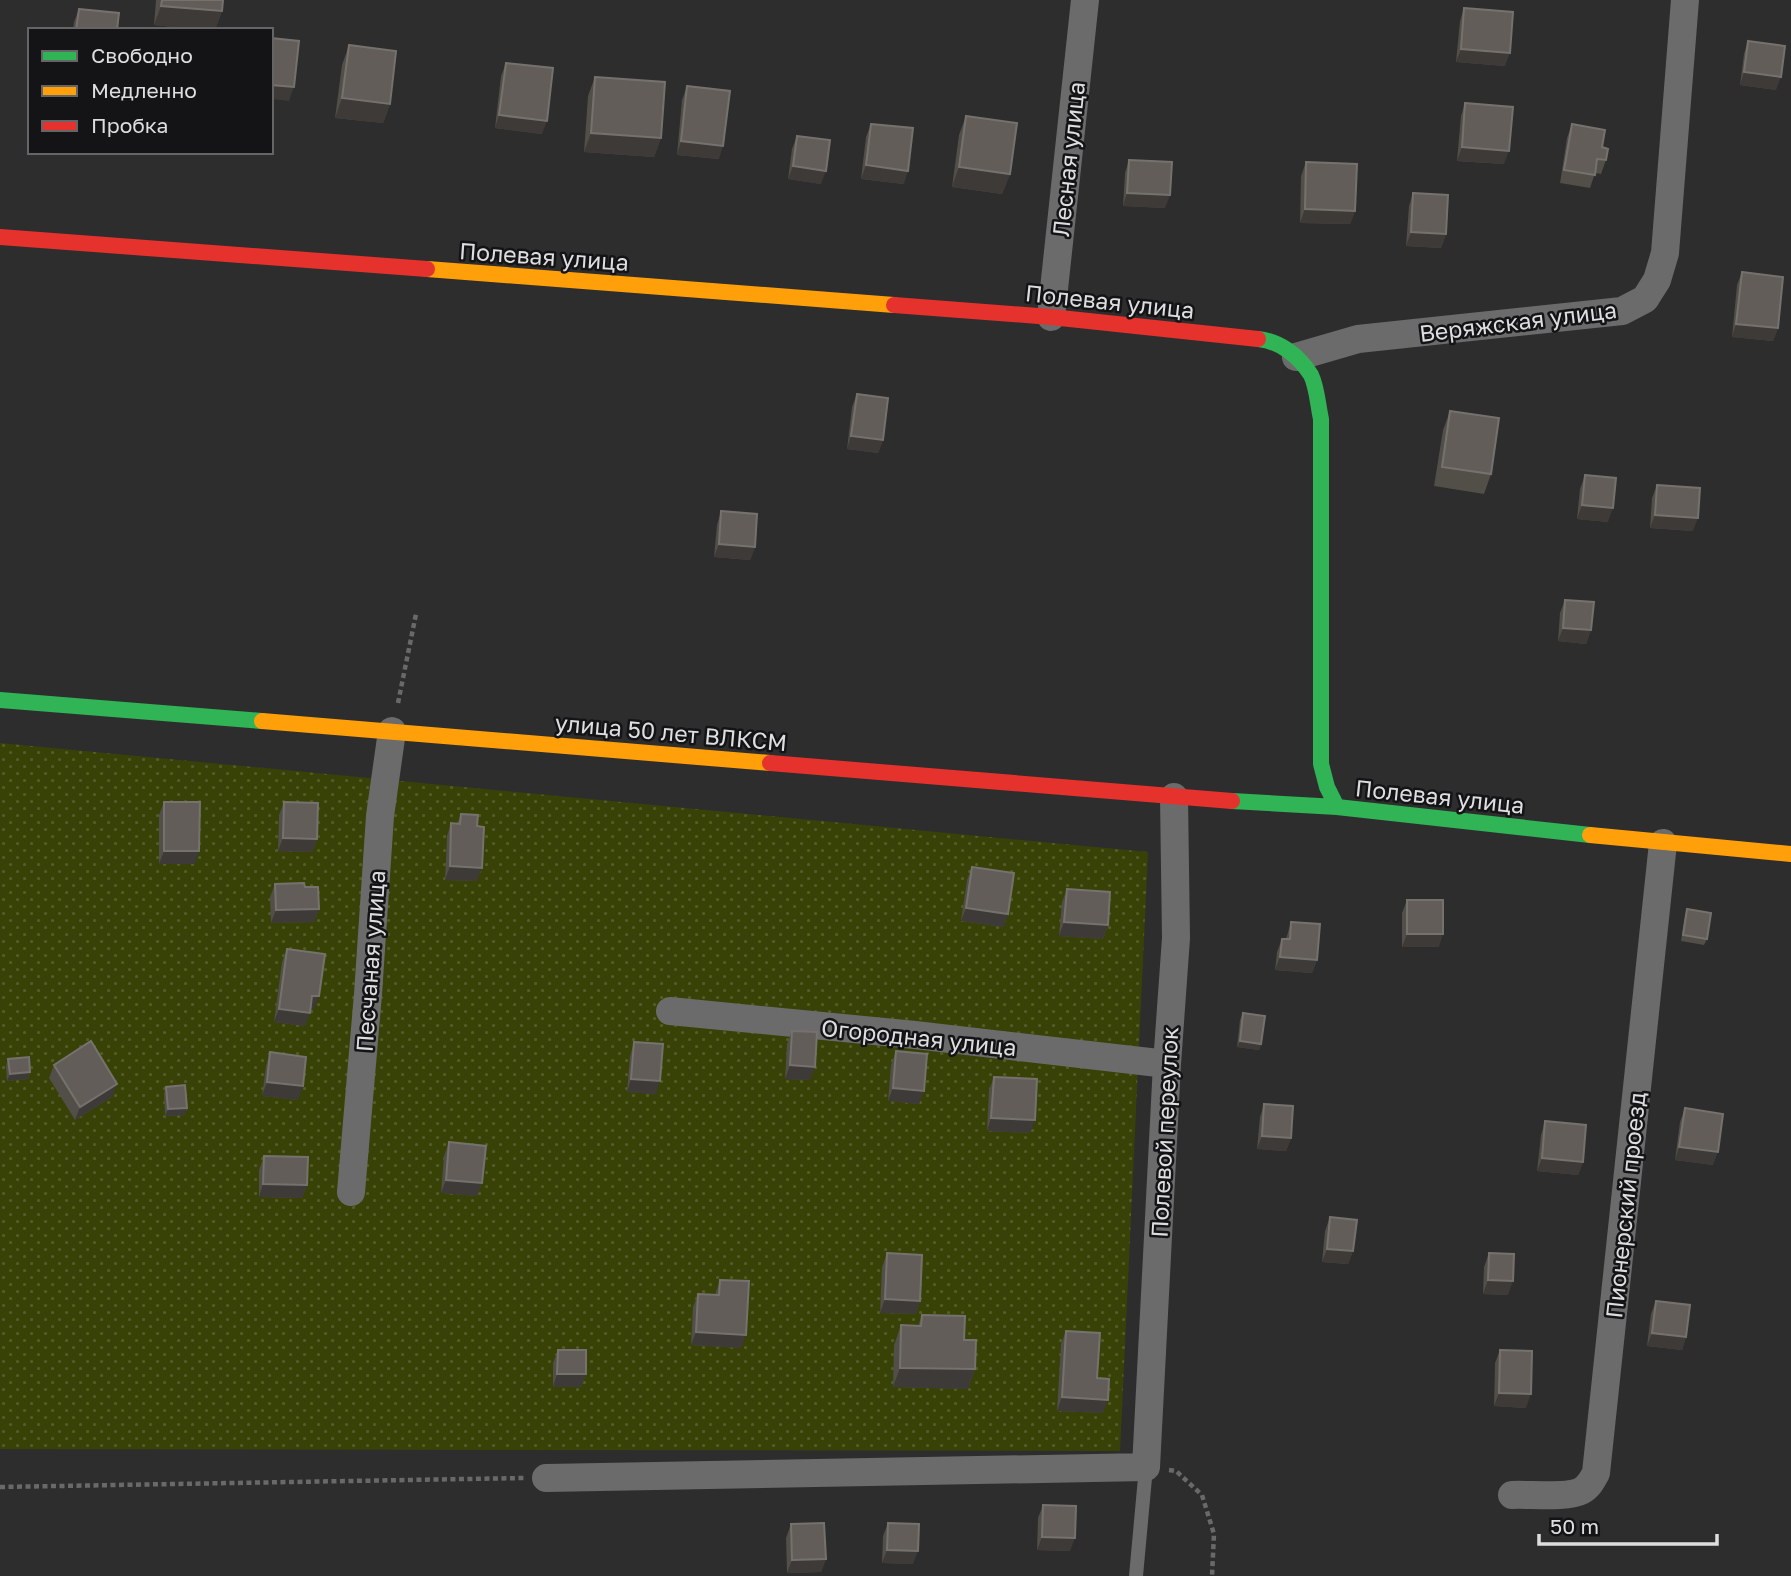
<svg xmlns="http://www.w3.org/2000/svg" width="1791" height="1576" font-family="'Golos Text',sans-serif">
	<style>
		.grass { fill: url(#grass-dots) }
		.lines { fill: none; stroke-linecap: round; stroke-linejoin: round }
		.path { stroke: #696969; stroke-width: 4.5; stroke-dasharray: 5 3.5; stroke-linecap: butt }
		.lane { stroke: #6b6b6b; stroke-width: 14 }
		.street { stroke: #6b6b6b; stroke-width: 28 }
		.fast { stroke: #30b455; stroke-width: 16 }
		.slow { stroke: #ff9f0a; stroke-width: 16 }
		.jam { stroke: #e5322d; stroke-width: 16 }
		.wall { fill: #524e48 }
		.shaded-wall { fill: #3d3a37 }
		.building { fill: #625d59; stroke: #75726e; stroke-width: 2 }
		.labels { text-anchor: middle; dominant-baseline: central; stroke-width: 5; stroke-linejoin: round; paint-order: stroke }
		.street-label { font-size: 23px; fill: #dedee0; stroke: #141416 }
	</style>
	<defs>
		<pattern id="grass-dots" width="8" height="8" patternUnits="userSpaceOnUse" patternTransform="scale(1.75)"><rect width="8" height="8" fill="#384206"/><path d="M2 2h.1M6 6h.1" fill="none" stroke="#545d2a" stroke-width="1.8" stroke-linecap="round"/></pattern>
	</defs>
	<rect width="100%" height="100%" fill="#2d2d2e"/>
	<!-- grass -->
	<path class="grass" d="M0,743L1148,852L1120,1451L0,1449Z"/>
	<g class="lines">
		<!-- path -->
		<path class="path" d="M398,703L416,614
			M1169,1470L1176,1471L1202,1495L1214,1534L1212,1576
			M0,1487L524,1478"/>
		<!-- lane -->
		<path class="lane" d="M1136,1576L1146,1467"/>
		<!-- street -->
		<path class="street" d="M1051,317L1085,0
			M1296,357L1358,339L1622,311L1645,299L1657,280L1665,253L1685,0
			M670,1011L915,1035L1167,1064
			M351,1192L368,994L380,816L392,731
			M546,1478L1146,1467L1167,1064L1176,938L1174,797
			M1512,1495C1528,1494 1568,1498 1581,1491C1589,1487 1592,1480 1596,1473L1663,843"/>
		<!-- fast -->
		<path class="fast" d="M1258,339C1280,341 1299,356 1311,375C1317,387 1318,406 1321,419V764L1327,787L1337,807
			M0,700L262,721
			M1232,801L1337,807L1590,835"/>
		<!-- slow -->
		<path class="slow" d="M427,269L894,305
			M262,721L770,763
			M1590,835L1791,854"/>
		<!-- jam -->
		<path class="jam" d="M0,237L427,269
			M894,305L1051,317L1258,339
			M770,763L1232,801"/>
	</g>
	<!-- wall -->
	<path class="wall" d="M156,0H223L222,11L215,30H202L154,25Z
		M1464,8L1505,66L1456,62L1460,21Z
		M79,9L117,30H73L74,22Z
		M1748,41L1776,90L1740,85L1744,54Z
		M349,45L390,104L383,123L335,118L342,65Z
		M506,63L542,134L495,128L501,76Z
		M595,77L661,138L654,157L584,152L588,96Z
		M687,86L719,159L677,155L682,100Z
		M1465,103L1504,164L1457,161L1461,116Z
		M966,116L1010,174L1002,194L952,187L959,135Z
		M871,124L904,184L861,179L866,137Z
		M1572,124L1602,147L1606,160L1601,174L1595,173L1590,188L1560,183L1567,138Z
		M797,136L821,184L788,179L792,149Z
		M1129,160L1165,208L1123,206L1125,173Z
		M1306,162L1355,211L1350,224L1300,223L1301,176Z
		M1413,193L1446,234L1441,248L1406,246L1409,206Z
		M1742,272L1778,328L1773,341L1732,337L1737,285Z
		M857,394L883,440L878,453L847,449L852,407Z
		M1450,411L1491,474L1484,494L1434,486L1443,430Z
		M1585,475L1608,522L1577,519L1580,489Z
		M1657,485L1693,531L1650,528L1652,498Z
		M721,511L755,547L750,560L714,557L717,525Z
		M1565,600L1591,630L1586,644L1558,641L1560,613Z
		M164,802L195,864H159V815Z
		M284,802L317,839L312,852L278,851L279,815Z
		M461,814L477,881L445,880L447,836L451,823L457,824Z
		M972,867L1004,927L961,921L967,880Z
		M275,884L305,887L319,909L314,922L271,923L270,897Z
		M1067,889L1108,925L1103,939L1059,936L1062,902Z
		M1407,900L1439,947H1402V913Z
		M1687,909L1707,939L1704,945L1681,941L1685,916Z
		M1291,922L1317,960L1312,973L1275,970L1277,952L1282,939H1286Z
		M287,949L314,1009H311L305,1026L274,1022L282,962Z
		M1243,1013L1261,1044L1259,1050L1237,1047L1240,1020Z
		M792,1031L810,1080L785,1079L787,1044Z
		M634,1042L656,1094L627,1092L630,1056Z
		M896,1051L919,1104L888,1101L891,1065Z
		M270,1052L298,1100L262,1096L266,1066Z
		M8,1059L30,1072L28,1079L7,1081L6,1066Z
		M54,1065L112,1097L75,1120L49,1078Z
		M994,1077L1030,1133L987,1131L989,1090Z
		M166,1087L185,1115L165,1116L164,1094Z
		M1264,1104L1291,1138L1286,1151L1257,1149L1260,1117Z
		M1685,1108L1713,1165L1675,1160L1680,1122Z
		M1545,1121L1583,1162L1578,1175L1537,1171L1541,1135Z
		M449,1142L482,1183L477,1196L441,1193L444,1156Z
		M264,1156L307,1185L302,1198L259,1197V1170Z
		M1330,1217L1353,1251L1348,1264L1322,1262L1325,1231Z
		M887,1253L920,1301L916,1314L880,1313L882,1267Z
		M1489,1253L1508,1295L1483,1294L1484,1267Z
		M720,1280L741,1348L691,1345L693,1307L698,1294L715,1295Z
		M1656,1301L1686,1337L1682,1350L1647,1346L1651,1314Z
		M922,1315L964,1340L975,1369L968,1389L893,1387L894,1345L901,1325L918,1326Z
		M1066,1331L1097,1378L1103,1413L1057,1411L1061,1344Z
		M558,1350L586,1374L581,1387H553V1363Z
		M1500,1350L1526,1408L1494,1406L1495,1363Z
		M1043,1505L1070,1551L1037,1550L1038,1518Z
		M888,1523L913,1564L882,1563L883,1536Z
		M791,1524L826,1559L821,1572L787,1573L786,1538Z"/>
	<!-- shaded-wall -->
	<path class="shaded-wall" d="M161,6L222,11L215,30H202L154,25Z
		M1461,49L1510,53L1505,66L1456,62Z
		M1744,72L1781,77L1776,90L1740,85Z
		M271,85L294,87L289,101L271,99Z
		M342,98L390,104L383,123L335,118Z
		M499,115L547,121L542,134L495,128Z
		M591,133L661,138L654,157L584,152Z
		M681,141L723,146L719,159L677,155Z
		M1462,147L1509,151L1504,164L1457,161Z
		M866,165L908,171L904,184L861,179Z
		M793,166L826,171L821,184L788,179Z
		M959,167L1010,174L1002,194L952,187Z
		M1127,193L1170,195L1165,208L1123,206Z
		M1305,209L1355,211L1350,224L1300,223Z
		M1411,232L1446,234L1441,248L1406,246Z
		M1736,324L1778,328L1773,341L1732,337Z
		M851,436L883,440L878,453L847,449Z
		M1582,505L1613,508L1608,522L1577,519Z
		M1655,515L1698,518L1693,531L1650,528Z
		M719,544L755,547L750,560L714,557Z
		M1563,628L1591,630L1586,644L1558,641Z
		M283,838L317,839L312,852L278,851Z
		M164,851H199L195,864H159Z
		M450,866L482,868L477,881L445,880Z
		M966,908L1008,914L1004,927L961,921Z
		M319,909L314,922L271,923L276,910Z
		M1064,922L1108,925L1103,939L1059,936Z
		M1407,934H1443L1439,947H1402Z
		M1280,957L1317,960L1312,973L1275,970Z
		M312,996H319L314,1009H308Z
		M279,1009L310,1013L305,1026L274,1022Z
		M1240,1041L1261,1044L1259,1050L1237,1047Z
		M790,1065L815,1067L810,1080L785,1079Z
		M30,1072L28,1079L7,1081L10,1074Z
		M631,1079L660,1081L656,1094L627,1092Z
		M267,1082L303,1086L298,1100L262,1096Z
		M117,1084L112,1097L75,1120L80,1107Z
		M893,1088L924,1091L919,1104L888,1101Z
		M187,1108L185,1115L165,1116L168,1109Z
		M991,1118L1035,1120L1030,1133L987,1131Z
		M1262,1136L1291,1138L1286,1151L1257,1149Z
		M1679,1147L1718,1152L1713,1165L1675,1160Z
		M1542,1158L1583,1162L1578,1175L1537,1171Z
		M446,1180L482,1183L477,1196L441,1193Z
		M263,1184L307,1185L302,1198L259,1197Z
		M1327,1249L1353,1251L1348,1264L1322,1262Z
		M1488,1280L1513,1281L1508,1295L1483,1294Z
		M885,1299L920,1301L916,1314L880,1313Z
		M696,1332L746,1335L741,1348L691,1345Z
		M1652,1333L1686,1337L1682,1350L1647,1346Z
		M900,1368L975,1369L968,1389L893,1387Z
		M557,1374H586L581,1387H553Z
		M1499,1393L1531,1394L1526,1408L1494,1406Z
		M1062,1397L1108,1400L1103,1413L1057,1411Z
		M1042,1537L1075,1538L1070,1551L1037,1550Z
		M887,1550L918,1551L913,1564L882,1563Z
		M826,1559L821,1572L787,1573L792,1560Z"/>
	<!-- building -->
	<path class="building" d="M162,0H223L222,11L161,6Z
		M1464,8L1513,12L1510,53L1461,49Z
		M79,9L119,13L117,30H76Z
		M271,38L299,41L294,87L271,85Z
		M1748,41L1785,46L1781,77L1744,72Z
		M349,45L396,51L390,104L342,98Z
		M506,63L553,68L547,121L499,115Z
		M595,77L665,82L661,138L591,133Z
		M687,86L730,91L723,146L681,141Z
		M1465,103L1513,107L1509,151L1462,147Z
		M966,116L1017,123L1010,174L959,167Z
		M871,124L913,128L908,171L866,165Z
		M1572,124L1605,130L1602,147L1608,149L1606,160L1597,159L1595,175L1564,170Z
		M797,136L830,140L826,171L793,166Z
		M1129,160L1172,162L1170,195L1127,193Z
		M1306,162L1357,164L1355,211L1305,209Z
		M1413,193L1448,195L1446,234L1411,232Z
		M1742,272L1783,277L1778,328L1736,324Z
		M857,394L888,398L883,440L851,436Z
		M1450,411L1499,418L1491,474L1442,467Z
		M1585,475L1616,478L1613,508L1582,505Z
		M1657,485L1700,488L1698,518L1655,515Z
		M721,511L757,514L755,547L719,544Z
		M1565,600L1594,602L1591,630L1563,628Z
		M164,802H200L199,851H164Z
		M284,802L318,803L317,839L283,838Z
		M461,814L478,815L477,826L484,827L482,868L450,866L451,823L460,824Z
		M972,867L1014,873L1008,914L966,908Z
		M304,883L305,887H318L319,909L276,910L275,884Z
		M1067,889L1110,892L1108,925L1064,922Z
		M1407,900H1443V934H1407Z
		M1687,909L1711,913L1707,939L1683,935Z
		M1291,922L1320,924L1317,960L1280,957L1282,939H1290Z
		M287,949L325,954L319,996H312L310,1013L279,1009Z
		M1243,1013L1265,1016L1261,1044L1240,1041Z
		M792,1031L817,1032L815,1067L790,1065Z
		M91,1041L117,1084L80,1107L54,1065Z
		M634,1042L663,1044L660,1081L631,1079Z
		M896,1051L927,1054L924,1091L893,1088Z
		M270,1052L306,1057L303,1086L267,1082Z
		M29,1057L30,1072L10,1074L8,1059Z
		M994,1077L1037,1079L1035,1120L991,1118Z
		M185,1085L187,1108L168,1109L166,1087Z
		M1264,1104L1293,1106L1291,1138L1262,1136Z
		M1685,1108L1723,1114L1718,1152L1679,1147Z
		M1545,1121L1586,1125L1583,1162L1542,1158Z
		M449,1142L486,1146L482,1183L446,1180Z
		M264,1156L308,1157L307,1185L263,1184Z
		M1330,1217L1357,1220L1353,1251L1327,1249Z
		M887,1253L922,1255L920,1301L885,1299Z
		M1489,1253L1514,1254L1513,1281L1488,1280Z
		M720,1280L749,1281L746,1335L696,1332L698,1294L719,1295Z
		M1656,1301L1690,1305L1686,1337L1652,1333Z
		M922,1315L965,1316L964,1340H976L975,1369L900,1368L901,1325L921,1326Z
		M1066,1331L1100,1333L1097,1378L1109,1379L1108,1400L1062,1397Z
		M558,1350H586V1374H557Z
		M1500,1350L1532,1351L1531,1394L1499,1393Z
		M1043,1505L1076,1506L1075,1538L1042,1537Z
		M824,1523L826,1559L792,1560L791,1524Z
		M888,1523L919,1524L918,1551L887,1550Z"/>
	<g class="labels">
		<!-- street labels -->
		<g class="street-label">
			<text transform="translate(1068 159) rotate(-84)">Лесная улица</text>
			<text transform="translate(544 256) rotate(4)">Полевая улица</text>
			<text transform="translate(1110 301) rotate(6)">Полевая улица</text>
			<text transform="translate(1518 321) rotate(-7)">Веряжская улица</text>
			<text transform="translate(671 732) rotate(5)">улица 50 лет ВЛКСМ</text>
			<text transform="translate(1440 796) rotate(6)">Полевая улица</text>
			<text transform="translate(370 961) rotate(-86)">Песчаная улица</text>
			<text transform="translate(919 1037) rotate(6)">Огородная улица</text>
			<text transform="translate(1164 1132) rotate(-87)">Полевой переулок</text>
			<text transform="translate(1625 1205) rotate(-84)">Пионерский проезд</text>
		</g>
	</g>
	<!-- legend -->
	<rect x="28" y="28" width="245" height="126" fill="#141416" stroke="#656567" stroke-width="2"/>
	<rect x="42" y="51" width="35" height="10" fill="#30b455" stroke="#656567" stroke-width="2"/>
	<text x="91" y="63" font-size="21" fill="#dedee0">Свободно</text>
	<rect x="42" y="86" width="35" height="10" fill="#ff9f0a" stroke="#656567" stroke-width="2"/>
	<text x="91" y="98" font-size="21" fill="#dedee0">Медленно</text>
	<rect x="42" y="121" width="35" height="10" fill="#e5322d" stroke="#656567" stroke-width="2"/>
	<text x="91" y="133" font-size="21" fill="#dedee0">Пробка</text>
	<!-- scale -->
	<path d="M1539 1534v10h178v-10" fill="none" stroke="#dedee0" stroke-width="3.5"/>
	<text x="1550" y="1534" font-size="21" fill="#dedee0" stroke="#141416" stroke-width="5" paint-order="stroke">50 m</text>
</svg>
